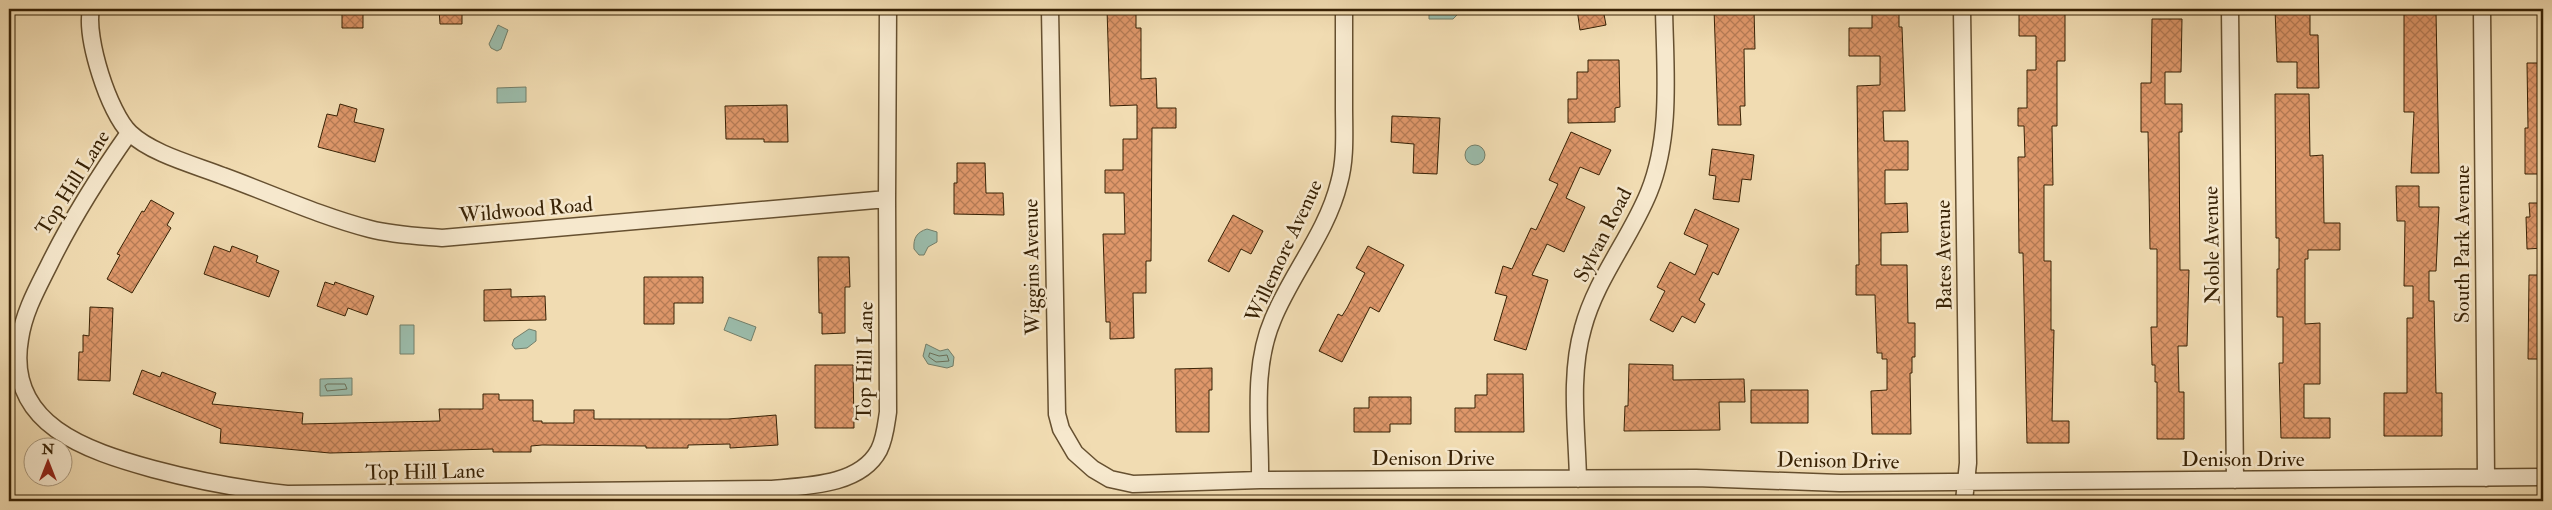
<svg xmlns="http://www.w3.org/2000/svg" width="2552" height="510" font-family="'IM FELL Double Pica',serif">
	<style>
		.water { fill: #9bbcab; stroke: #737e69 }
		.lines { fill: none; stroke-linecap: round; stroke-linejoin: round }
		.shore { stroke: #6a6f58; stroke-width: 1 }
		.building { fill: url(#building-cross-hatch); stroke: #382205 }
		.street-casing { stroke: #665030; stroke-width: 19 }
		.street { stroke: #f6e8cd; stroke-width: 16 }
		.labels { text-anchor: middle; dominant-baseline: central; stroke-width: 5; stroke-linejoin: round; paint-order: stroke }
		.street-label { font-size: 21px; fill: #382205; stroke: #f6e8cd }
	</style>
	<defs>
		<pattern id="building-cross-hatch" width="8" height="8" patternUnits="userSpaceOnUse" patternTransform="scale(1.25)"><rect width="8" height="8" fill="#de976a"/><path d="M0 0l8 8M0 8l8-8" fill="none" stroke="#b57b55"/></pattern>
	</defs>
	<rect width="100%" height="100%" fill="#f1dcb2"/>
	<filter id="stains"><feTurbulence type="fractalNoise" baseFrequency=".004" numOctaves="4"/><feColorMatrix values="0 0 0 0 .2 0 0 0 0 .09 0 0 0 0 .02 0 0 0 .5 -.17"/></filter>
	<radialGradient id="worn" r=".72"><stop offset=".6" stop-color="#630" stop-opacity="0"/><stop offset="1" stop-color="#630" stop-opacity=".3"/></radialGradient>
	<!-- water -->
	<path class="water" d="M1429,9H1458V14L1453,19H1429Z
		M498,25L508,30L501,49L497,51L491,48L489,44Z
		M526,87V102L497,103V88Z
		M1465 155a10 10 0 1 1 20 0a10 10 0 1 1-20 0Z
		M927,229L937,232V242L928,247L924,255H919L914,249C913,238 917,232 927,229Z
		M729,317L756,327L751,341L724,330Z
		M400,325H414V354H400Z
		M529,329L536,331V341L527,348L515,349L512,345L514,339Z
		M926,344L940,351L948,349L954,357L953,366L947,368L928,364L923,356Z
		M352,378V395L320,396V379Z"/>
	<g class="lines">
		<!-- shore -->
		<path class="shore" d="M930,353L939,356L947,355L949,361L936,362L929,357Z
			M328,384H345L347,389L327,391L325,386Z"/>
	</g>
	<!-- building -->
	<path class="building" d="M342,9H363V28H342Z
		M439,9H462V24H440Z
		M1107,9H1136V28H1141V79L1156,78L1157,108H1176V128H1152L1151,261H1146V293H1133L1134,338L1110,339V322H1106L1103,234H1125L1124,193H1105V170H1123V139H1137V105L1110,106Z
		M1577,9H1603L1606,25L1580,30Z
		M1714,9H1754L1755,49H1744L1745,106H1740L1741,125H1718Z
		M1872,9H1899V27H1902L1905,111H1883L1884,141H1908V170H1885V204L1907,203L1908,232L1881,233V265H1907L1908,323H1915V357H1912V373H1910L1911,434H1872L1871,391L1887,390V359H1882V353H1877L1875,295H1856V265H1859L1857,86L1880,85V56H1849V28H1872Z
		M2019,9H2065V61H2057V126H2052L2053,185H2044V261H2051V330H2054L2052,421H2069V443H2027L2023,253H2019L2018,157H2025L2024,126H2018V108H2027V70H2036V36H2019Z
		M2275,9H2310V35H2318L2319,88H2297V62H2277Z
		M2404,12H2436L2439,173H2411L2414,112H2404Z
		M2152,19H2182L2181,72H2165V104H2182V132H2179L2180,270H2189L2187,346H2178L2179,392H2184V439H2157V382H2155V365H2152L2151,327H2157V249H2150L2148,132H2141V83H2151Z
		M1588,60H1619L1620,107L1615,108V122L1568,123V99H1577V72H1588Z
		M2527,63H2543V174H2525V128H2528Z
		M2275,94H2309L2310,156L2323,155L2324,223H2340V250H2308V259H2305V324L2320,323V384H2304V418H2330V438H2281L2279,363H2283V317H2277V269H2279V238H2276Z
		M340,104L357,109L354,122L384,129L375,162L318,147L327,114L337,116Z
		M787,105L788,142H764V139H726L725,106Z
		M1392,116L1440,118L1437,174L1413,173L1414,144L1391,142Z
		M1571,132L1611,150L1599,175L1580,167L1566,198L1585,207L1564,252L1547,244L1532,275L1548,280L1526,350L1494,340L1507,296L1495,293L1503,266L1512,269L1531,228L1536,230L1558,184L1549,180Z
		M1712,149L1754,155L1751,180L1742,179L1739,202L1713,199L1716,176L1709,175Z
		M957,163H985L986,193H1003L1004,215L954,214V183H957Z
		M2396,186H2419V207H2439L2436,271H2429V301H2434L2436,393H2442V436H2384V393H2407V318H2413V286H2404L2405,221H2397Z
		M151,200L174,213L167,225L171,228L132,293L107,279L120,255L117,254L142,211L144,212Z
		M2529,203H2543V248L2527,249L2526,217H2530Z
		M1695,209L1739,229L1718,275L1713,272L1699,300L1705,304L1695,323L1682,316L1673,332L1650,320L1665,291L1657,287L1670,262L1695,275L1708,245L1684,234Z
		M1233,215L1263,231L1251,254L1241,249L1229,272L1208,261Z
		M214,246L230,252L232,246L258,256L256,262L279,271L269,297L204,274Z
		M1368,246L1404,265L1379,312L1370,307L1342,362L1319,351L1338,314L1342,316L1347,308L1365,273L1356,268Z
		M818,257H849L850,287H845V333L822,334V313H819Z
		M2529,275H2543V359H2528Z
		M644,277H703V303H674V324H644Z
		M325,282L334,285L335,282L374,296L367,315L348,308L345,316L317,306Z
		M511,289V297L545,296L546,320L484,321V290Z
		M90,307L113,308L110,381L78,380L79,352H83V335L89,336Z
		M1629,364L1673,365V380L1744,379L1745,402H1719L1720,430L1624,431L1625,406H1628Z
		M815,365H853L854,428H815Z
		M1212,368V390H1209V432H1176L1175,369Z
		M142,370L160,377L162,372L216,393L212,404L303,413L302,424L440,421L439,409H483V394H499V400H533V421H542V423H574V410H594V419H728L776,415L778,445L730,448V444L688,445V448H646V446L542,445L531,446V452H493V449L330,453L220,443L221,429L133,394Z
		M1487,374H1523L1524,432H1455V408H1475V395H1487Z
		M1751,390H1808V423H1751Z
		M1369,397H1411V424H1390V432H1354V408H1369Z"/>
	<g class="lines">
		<!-- street casing -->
		<g class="street-casing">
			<path id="street" d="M91,9C85,38 109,113 130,133C152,154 195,165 223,176C272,194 320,216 370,229C393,235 418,236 442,238L887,199L888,9
				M1050,9L1057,414L1061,429L1075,453L1093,469L1110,479L1133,484L1260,480L1696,478L1840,483L2543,477
				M1962,9L1968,463L1964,501
				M2230,9L2235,480
				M2482,9L2486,478
				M129,133C98,177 73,216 49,265C37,289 24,312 20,339C5,425 88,451 153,469C198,481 240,489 287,494L770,489C805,486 860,486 879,450C885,438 886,425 888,412L887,199
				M1578,479C1577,430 1569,376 1583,328C1596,279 1630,239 1649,192C1672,135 1665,69 1664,9
				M1260,480C1261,427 1251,370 1273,319C1292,273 1327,232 1339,183C1346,159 1344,132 1344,107C1344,75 1344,42 1344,9"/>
		</g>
		<!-- street -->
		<use href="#street" class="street"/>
	</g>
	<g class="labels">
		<!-- street labels -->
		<g class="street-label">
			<text transform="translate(73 183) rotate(-58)">Top Hill Lane</text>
			<text transform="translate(526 210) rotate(-5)">Wildwood Road</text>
			<text transform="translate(1603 235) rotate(-63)">Sylvan Road</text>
			<text transform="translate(2462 244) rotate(-90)">South Park Avenue</text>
			<text transform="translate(2212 245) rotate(-91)">Noble Avenue</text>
			<text transform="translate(1284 251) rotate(-65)">Willemore Avenue</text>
			<text transform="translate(1944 255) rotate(-91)">Bates Avenue</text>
			<text transform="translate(1032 267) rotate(-91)">Wiggins Avenue</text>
			<text transform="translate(865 361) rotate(-89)">Top Hill Lane</text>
			<text x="1433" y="458">Denison Drive</text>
			<text x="2243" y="459">Denison Drive</text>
			<text transform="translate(1838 461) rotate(1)">Denison Drive</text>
			<text transform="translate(425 472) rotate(-1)">Top Hill Lane</text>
		</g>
	</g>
	<!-- margin -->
	<rect width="2552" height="510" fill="none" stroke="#f1dcb2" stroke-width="30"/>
	<rect x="10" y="10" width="2532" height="490" fill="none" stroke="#382205" stroke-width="2.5"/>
	<rect x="15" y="15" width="2522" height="480" fill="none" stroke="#382205"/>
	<!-- north arrow -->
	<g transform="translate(48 462)"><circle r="24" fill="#f6e8cd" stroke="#aa997d"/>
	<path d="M0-4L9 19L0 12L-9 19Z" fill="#8f2418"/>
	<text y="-8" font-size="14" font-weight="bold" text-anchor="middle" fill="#382205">N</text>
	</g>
	<rect width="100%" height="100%" filter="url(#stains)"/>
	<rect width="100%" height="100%" fill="url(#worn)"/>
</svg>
